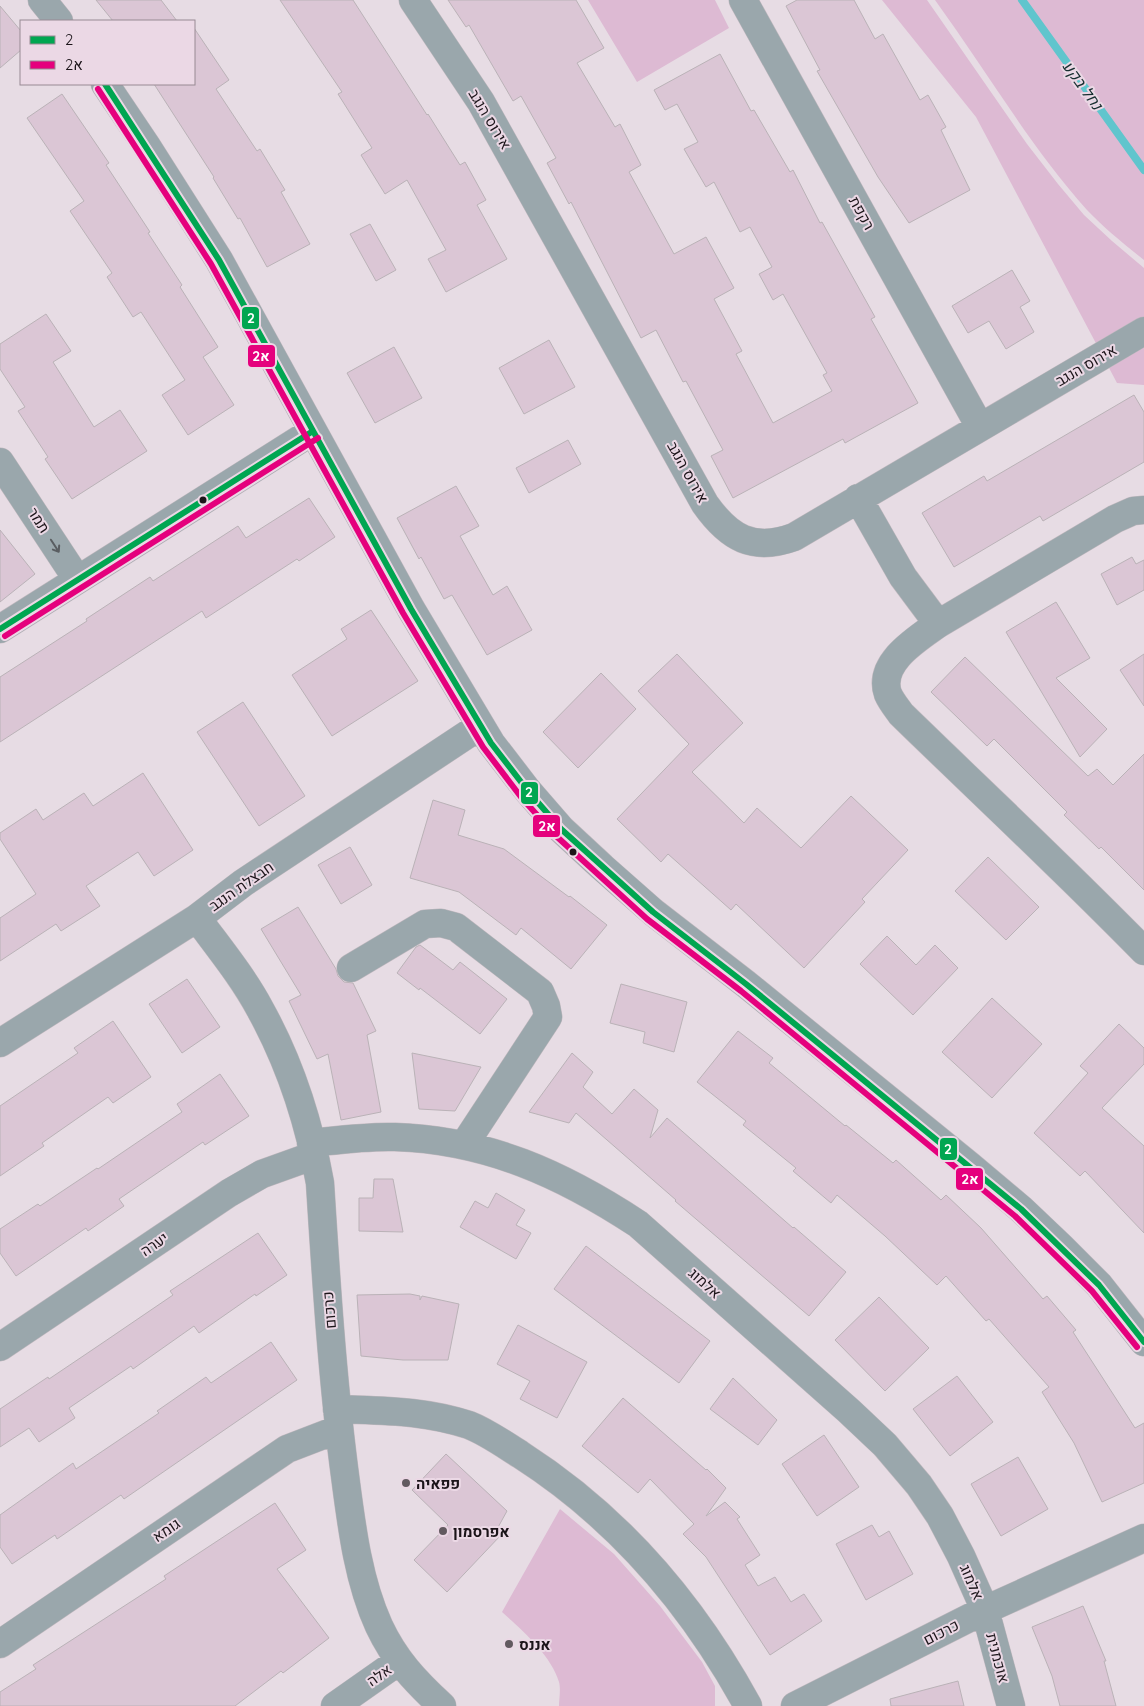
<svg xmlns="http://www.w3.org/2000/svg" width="1144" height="1706" font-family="Quicksand,Heebo,sans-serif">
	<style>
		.green { fill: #ddbad3 }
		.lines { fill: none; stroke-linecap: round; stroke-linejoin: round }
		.stream { stroke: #60c5cd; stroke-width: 8 }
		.building { fill: #dbc6d5; stroke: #bab2b7 }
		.minor-casing { stroke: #c1b9bf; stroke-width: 29 }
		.minor { stroke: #9aa7ac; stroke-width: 28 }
		.bus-1-casing { stroke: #ebd8e5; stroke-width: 10 }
		.bus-2-casing { stroke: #ebd8e5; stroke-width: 10 }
		.bus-1 { stroke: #00a651; stroke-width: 6 }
		.bus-2 { stroke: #e5007d; stroke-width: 6 }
		.oneway { stroke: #5a5e62 }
		.bus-dot { fill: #1b1419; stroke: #ebd8e5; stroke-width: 2 }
		.poi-dot { fill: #625a60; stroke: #ebd8e5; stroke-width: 2 }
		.labels { text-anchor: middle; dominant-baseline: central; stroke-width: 4; stroke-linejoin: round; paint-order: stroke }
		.street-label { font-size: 15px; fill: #1b1419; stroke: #ebd8e5 }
		.poi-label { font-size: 15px; font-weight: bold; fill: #1b1419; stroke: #ebd8e5; text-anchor: start }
		.water-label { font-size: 16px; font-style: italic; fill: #172e30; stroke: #ebd8e5 }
		.line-badge { stroke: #ebd8e5; stroke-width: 2 }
		.badge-label { font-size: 14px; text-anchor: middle; font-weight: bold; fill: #fff }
	</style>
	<rect width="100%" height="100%" fill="#e7dce4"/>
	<!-- green -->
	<path class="green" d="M588,0H715L729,28L637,82Z
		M882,0H927L1027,144L1058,184L1084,215L1112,241L1144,268V385L1117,383L976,117Z
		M935,0H1144V260C1124,244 1104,228 1087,210C1029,145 986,70 935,0Z
		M560,1509L614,1554L660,1606L702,1662L715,1686V1706H559C559,1699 561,1689 559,1682C551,1655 522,1630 502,1612Z"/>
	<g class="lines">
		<!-- stream -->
		<path class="stream" d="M1022,0L1144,170"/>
	</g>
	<!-- building -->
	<path class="building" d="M96,0H161L177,21H113Z
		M280,0H353L427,115L428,114L460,165L465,162L486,200L477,205L507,259L446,292L428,259L446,250L407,180L385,194L361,155L372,148L338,94L342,92Z
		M448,0H576L604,48L577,63L615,127L620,124L641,165L629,172L674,254L706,237L734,288L714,299L742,351L736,354L773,423L832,391L823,375L827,373L783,294L773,300L759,274L772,267L750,227L740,232L714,182L706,187L684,149L698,142L677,104L665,110L654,90L720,54L751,111L754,110L790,172L793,170L820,223L822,222L875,317L871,319L918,403L845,443L843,439L733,498L711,456L723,450L686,381L683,382L656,330L641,338L571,202L569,204L547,163L556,158L521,96L513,101L469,25L466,27Z
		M797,0H854L875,39L883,34L920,100L928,95L946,127L941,130L970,190L909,223L878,177L817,71L820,70L786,6Z
		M0,6L21,31V50L0,68Z
		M194,28L229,80L216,89L257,151L260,149L285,190L281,192L310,244L267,267L240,218L238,219L213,178L214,177L154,84H194Z
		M62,94L109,163L106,165L150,232L148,233L182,285L180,287L218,347L203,357L234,405L188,435L162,395L185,380L141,312L133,317L107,277L112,273L70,211L84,201L27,118Z
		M370,224L396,270L376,281L350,234Z
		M1012,270L1030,301L1020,307L1034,332L1006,349L989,321L968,333L952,306Z
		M46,314L71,351L53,362L94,427L120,410L147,451L72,499L45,459L48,457L18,411L25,407L0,369V344Z
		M549,340L575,387L524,414L499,368Z
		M394,347L422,398L375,423L347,373Z
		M1134,395L1144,412V462L1043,521L1040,516L954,567L922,513L984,476L987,481Z
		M568,440L581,464L529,493L516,468Z
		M456,486L479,526L460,536L493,595L507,586L532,630L487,655L452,595L444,599L421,557L419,559L397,518Z
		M309,498L335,537L299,561L297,559L206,618L202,611L0,742V677L87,621L86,619L150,577L153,581L238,526L246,538Z
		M0,530L35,574L0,602Z
		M1132,557L1136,564L1144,560V590L1117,605L1101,574Z
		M1056,602L1090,658L1056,678L1107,729L1080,757L1006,632Z
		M371,610L418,681L332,736L292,675L347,639L341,629Z
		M677,654L743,723L692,772L744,823L757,808L801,848L851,796L908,850L862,899L865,902L804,968L736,904L731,910L668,854L661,862L617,819L689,744L638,691Z
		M1144,654V706L1120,670Z
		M965,657L1088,776L1097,769L1113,785L1144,754V890L1101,847L1099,849L1064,815L1067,812L994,739L987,746L931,692Z
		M601,673L636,709L578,768L543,732Z
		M243,702L305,796L259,826L197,732Z
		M143,773L193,850L154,876L138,852L86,886L100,906L61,931L56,924L0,961V918L36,894L0,839V833L36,809L43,820L84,793L93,806Z
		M433,800L465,810L458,835L504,849L569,897L570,896L607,925L571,969L521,928L516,935L459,892L410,878Z
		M350,847L372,885L341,904L318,865Z
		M988,857L1039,907L1006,940L955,891Z
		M298,907L336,969L338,976L344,982L353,983L376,1031L367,1035L381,1112L341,1120L328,1054L317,1059L289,1001L301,995L261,929Z
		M887,936L916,965L935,945L958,968L913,1015L860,964Z
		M420,945L453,970L460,962L507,999L480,1034L420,988L419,990L397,973L416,947Z
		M187,979L220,1027L182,1053L149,1004Z
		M621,984L687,1002L674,1052L643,1043L645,1032L610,1023Z
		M992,998L1042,1044L992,1098L942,1052Z
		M113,1021L151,1077L113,1103L108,1097L42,1143L44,1146L0,1176V1106L78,1053L74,1048Z
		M1119,1024L1144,1048V1064L1102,1108L1144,1146V1233L1085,1171L1080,1176L1034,1133L1088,1073L1080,1066Z
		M738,1031L773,1058L769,1063L845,1126L846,1125L893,1163L896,1160L941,1200L946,1195L981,1228L1043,1299L1047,1296L1076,1330L1073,1332L1135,1428L1144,1423V1483L1102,1502L1074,1443L1042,1392L1049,1387L989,1319L986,1321L946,1276L937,1285L885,1236L837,1195L831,1203L793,1171L796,1168L743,1125L746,1121L697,1082Z
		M412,1053L481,1067L455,1111L419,1109Z
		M572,1053L593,1072L583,1087L612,1114L634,1089L658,1110L650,1138L667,1118L793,1228L794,1227L846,1272L809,1316L675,1201L676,1200L576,1113L569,1123L529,1112Z
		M220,1074L249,1116L205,1145L203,1142L119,1199L124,1206L88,1231L86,1228L16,1276L0,1253V1229L38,1204L40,1206L97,1168L98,1169L182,1112L177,1104Z
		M374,1179H393L403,1232L359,1231V1198H373Z
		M496,1193L525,1210L516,1225L531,1233L516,1259L460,1227L475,1201L488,1208Z
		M258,1233L287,1275L256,1296L255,1294L199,1333L194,1326L133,1369L131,1366L69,1408L75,1418L39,1442L29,1428L0,1447V1409L48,1377L49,1379L98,1346L173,1295L170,1291Z
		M586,1246L710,1341L679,1383L554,1289Z
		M410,1294L420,1296V1300L422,1296L459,1304L448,1360H403L361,1356L357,1295Z
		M879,1297L929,1348L885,1391L835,1340Z
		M518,1325L587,1362L557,1418L520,1399L530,1381L497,1364Z
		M271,1342L297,1380L124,1499L121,1495L57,1539L55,1535L12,1564L0,1547V1515L73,1463L76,1469L159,1413L157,1411L206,1377L211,1383Z
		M957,1376L993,1422L950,1456L913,1409Z
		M733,1378L777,1420L758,1445L710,1409Z
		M623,1398L706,1470L707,1469L726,1488L706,1516L725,1502L740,1517L737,1519L760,1555L745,1565L758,1586L775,1577L791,1602L804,1594L822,1621L770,1655L706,1557L683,1534L694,1524L650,1479L638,1493L582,1446Z
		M824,1435L859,1487L817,1516L782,1464Z
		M446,1454L507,1511L496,1531L501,1535L447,1592L414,1560L448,1525L412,1490Z
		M1018,1457L1048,1509L1001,1536L971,1484Z
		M275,1503L306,1550L277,1569L329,1638L283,1673L281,1671L235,1706H0V1692L36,1669L33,1665L166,1579L164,1576Z
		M872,1525L879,1537L889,1531L913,1574L866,1600L836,1544Z
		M1083,1606L1106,1661H1104L1116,1706H1060L1052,1676L1032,1627Z
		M958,1681L964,1706H891L890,1699Z"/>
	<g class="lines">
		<!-- minor casing -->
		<g class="minor-casing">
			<path id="minor" d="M42,0L59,21
				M413,0L481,102L705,504C729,538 753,552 794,537L1144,331
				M743,0L980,427
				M105,84L146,145L219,260L411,609L491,743L528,791L561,829L602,867L653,912L746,984L970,1166L1021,1209L1061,1247L1099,1285L1144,1342
				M0,462L77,579
				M858,498L903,577L938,624C917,639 877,663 888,694C891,701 896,707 901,714C982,793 1065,870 1144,951
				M938,624L1115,519L1133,511L1144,510
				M0,629L313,431
				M197,918C219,948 243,977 260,1009C290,1063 309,1122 320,1183C326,1278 332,1374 344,1468C351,1521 357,1578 379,1626C395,1660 415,1681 442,1706
				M351,968L425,924L441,923L456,927L540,992L546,1006L548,1017L464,1145
				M0,1043L197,918L243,883L480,726
				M311,1143C339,1140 367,1136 395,1137C487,1140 562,1174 638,1224L849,1411L885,1445L919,1485L940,1516L961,1556L985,1610L1011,1706
				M0,1347L229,1193L262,1174L315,1155
				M337,1409C384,1411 423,1410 469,1425C487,1432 505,1445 521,1455C619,1518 693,1605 748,1706
				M0,1644L287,1449L339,1429
				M335,1706L399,1661
				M795,1706L985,1610L1144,1538"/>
		</g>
		<!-- minor -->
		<use href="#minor" class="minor"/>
		<!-- bus-1 casing -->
		<g class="bus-1-casing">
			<path id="bus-1" d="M105,84L219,260L411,609L491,743L528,791L561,829L653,912L746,984L1021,1209L1099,1285L1144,1342
				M0,629L313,431"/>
		</g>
		<!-- bus-2 casing -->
		<g class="bus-2-casing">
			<path id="bus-2" d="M98,89L211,264L403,613L483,747L521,797L555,835L647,919L741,991L1015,1216L1092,1291L1137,1347
				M5,636L318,438"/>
		</g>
		<!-- bus-1 -->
		<use href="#bus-1" class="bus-1"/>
		<!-- bus-2 -->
		<use href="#bus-2" class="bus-2"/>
	</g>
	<!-- one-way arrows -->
	<defs><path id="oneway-shaft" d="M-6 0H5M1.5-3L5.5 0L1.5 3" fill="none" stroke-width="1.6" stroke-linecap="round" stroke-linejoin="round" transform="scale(1.25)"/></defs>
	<use class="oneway" href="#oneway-shaft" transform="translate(55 546) rotate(57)"/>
	<!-- markers -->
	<g class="bus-dot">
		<circle cx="203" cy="500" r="4.5"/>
		<circle cx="573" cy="852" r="4.5"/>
	</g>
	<g class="poi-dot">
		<circle cx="406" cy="1483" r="5"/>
		<circle cx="443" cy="1531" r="5"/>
		<circle cx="509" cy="1644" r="5"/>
	</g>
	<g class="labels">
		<!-- street labels -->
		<g class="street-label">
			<text transform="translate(490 119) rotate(59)">אירוס הנגב</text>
			<text transform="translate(862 213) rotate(61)">רקפת</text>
			<text transform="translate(1086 365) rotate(-30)">אירוס הנגב</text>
			<text transform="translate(688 472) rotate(61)">אירוס הנגב</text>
			<text transform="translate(39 520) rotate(57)">תמר</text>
			<text transform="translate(241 886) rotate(-35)">חבצלת הנגב</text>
			<text transform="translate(154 1244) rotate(-34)">יערה</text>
			<text transform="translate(705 1283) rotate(42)">אלמוג</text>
			<text transform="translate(329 1310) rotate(-95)">כרכום</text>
			<text transform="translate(166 1530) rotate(-34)">גומא</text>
			<text transform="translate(972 1582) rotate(66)">אלמוג</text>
			<text transform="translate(941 1632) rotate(-27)">כרכום</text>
			<text transform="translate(998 1658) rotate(75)">אוכמנית</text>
			<text transform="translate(379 1675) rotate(-35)">אלה</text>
		</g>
		<!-- poi labels -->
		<g class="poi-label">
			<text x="416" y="1483">פפאיה</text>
			<text x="453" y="1531">אפרסמון</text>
			<text x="519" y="1644">אננס</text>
		</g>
		<!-- water labels -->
		<g class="water-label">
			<text transform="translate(1083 85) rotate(54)">נחל בקע</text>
		</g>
	</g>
	<g class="line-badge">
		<rect x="241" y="306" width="19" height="24" rx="5" fill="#00a651"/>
		<rect x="247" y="344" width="29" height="24" rx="5" fill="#e5007d"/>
		<rect x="520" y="781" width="19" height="24" rx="5" fill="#00a651"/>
		<rect x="532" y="814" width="29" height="24" rx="5" fill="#e5007d"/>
		<rect x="939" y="1137" width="19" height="24" rx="5" fill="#00a651"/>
		<rect x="955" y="1167" width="29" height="24" rx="5" fill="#e5007d"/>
	</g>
	<g class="badge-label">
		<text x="251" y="323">2</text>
		<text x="261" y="361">2א</text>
		<text x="529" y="797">2</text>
		<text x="547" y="831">2א</text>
		<text x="948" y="1154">2</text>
		<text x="970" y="1184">2א</text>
	</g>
	<!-- legend -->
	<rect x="20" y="20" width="175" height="65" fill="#ebd8e5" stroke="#988a93"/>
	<rect x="30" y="36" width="25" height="8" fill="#00a651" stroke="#988a93"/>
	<text x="65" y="45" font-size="15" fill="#1b1419">2</text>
	<rect x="30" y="61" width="25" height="8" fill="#e5007d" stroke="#988a93"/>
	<text x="65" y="70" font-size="15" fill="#1b1419">2א</text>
</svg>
